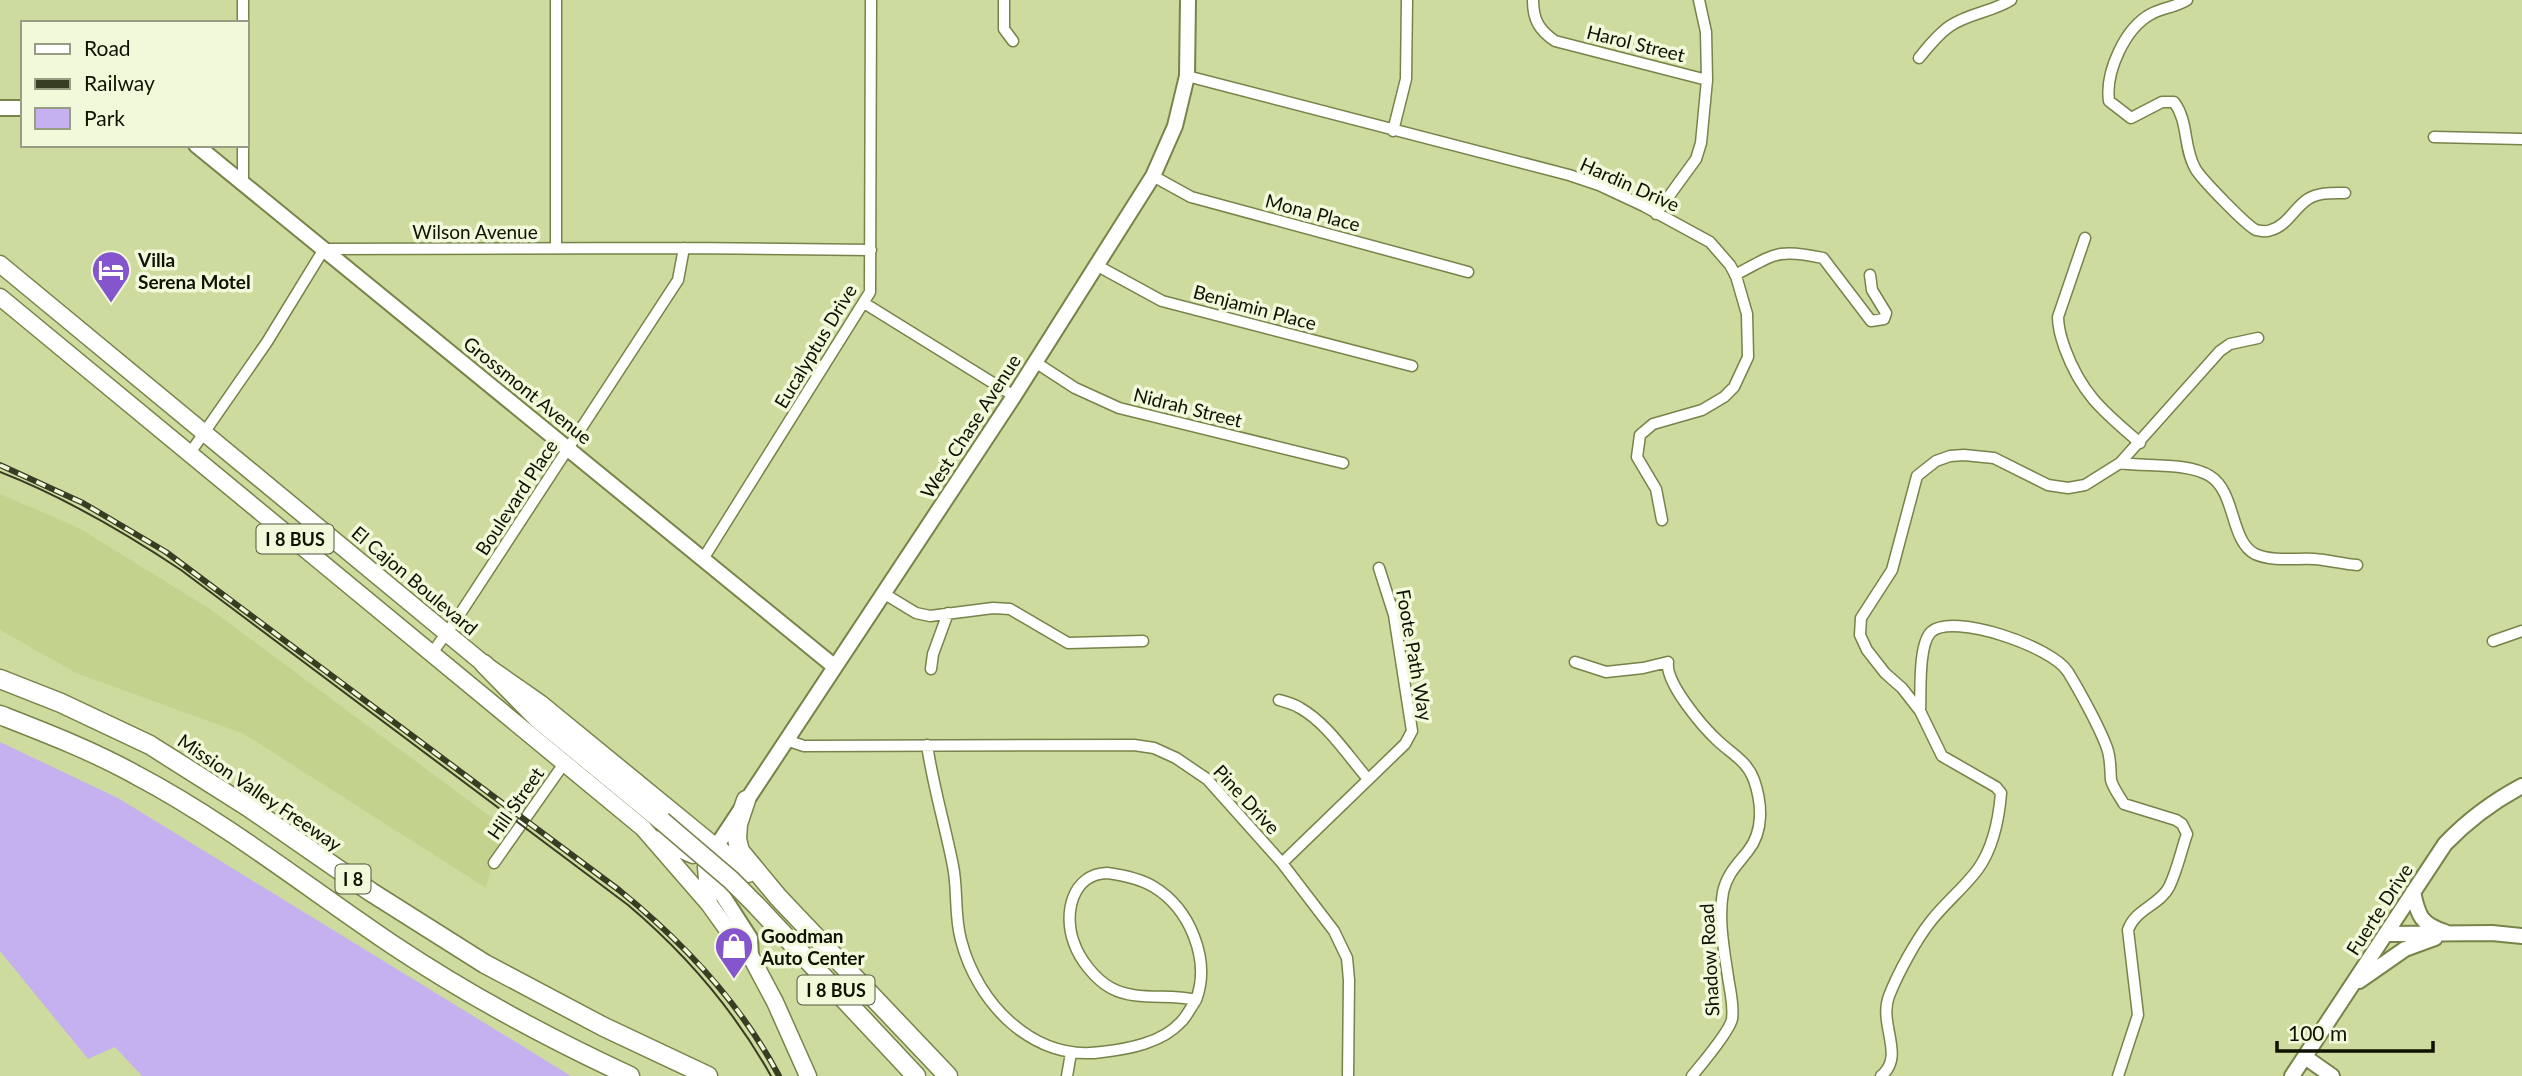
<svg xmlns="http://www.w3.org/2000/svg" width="2522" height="1076" font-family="Lato,sans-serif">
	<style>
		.built { fill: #c3d38e }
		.green { fill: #c5b1ef }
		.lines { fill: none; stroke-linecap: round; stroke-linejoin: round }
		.street-casing { stroke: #768349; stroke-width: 13 }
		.secondary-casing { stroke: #768349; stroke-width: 18 }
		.primary-casing { stroke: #768349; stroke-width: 19 }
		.highway-casing { stroke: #768349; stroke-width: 21 }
		.street { stroke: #fff; stroke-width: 10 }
		.secondary { stroke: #fff; stroke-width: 14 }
		.primary { stroke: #fff; stroke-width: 16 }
		.highway { stroke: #fff; stroke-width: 18 }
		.tram { stroke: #373d22; stroke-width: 2 }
		.rail-casing { stroke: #373d22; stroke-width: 6 }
		.rail { stroke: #f1f9da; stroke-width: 3.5; stroke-dasharray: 10; stroke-linecap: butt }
		.highway-bridge-casing { stroke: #768349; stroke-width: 21; stroke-linecap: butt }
		.highway-bridge { stroke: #fff; stroke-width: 18 }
		.labels { text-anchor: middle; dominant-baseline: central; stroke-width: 7; stroke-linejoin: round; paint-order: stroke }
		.shield { fill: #f1f9da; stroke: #525741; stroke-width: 2 }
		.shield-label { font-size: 18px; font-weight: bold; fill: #0e1200 }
		.street-label { font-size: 19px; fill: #0e1200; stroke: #f1f9da }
		.poi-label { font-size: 19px; font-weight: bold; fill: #0e1200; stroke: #f1f9da; text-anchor: start }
	</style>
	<rect width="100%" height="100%" fill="#cddb9e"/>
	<!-- built -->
	<path class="built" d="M0,494L79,528L210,609L503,826L486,888L244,734L76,673L0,630Z"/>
	<!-- green -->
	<path class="green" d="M0,742L118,798L571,1076H142L115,1047L88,1059L0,951Z"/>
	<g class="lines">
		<!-- street casing -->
		<g class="street-casing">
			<path id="street" d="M243,0V23
				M1004,0V29L1013,41
				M1533,0C1533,20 1539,30 1555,41L1707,80
				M2187,0C2176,7 2162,8 2151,14C2125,28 2105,72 2109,101L2131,118L2162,102H2174C2189,122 2183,147 2195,168C2200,178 2247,226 2256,230C2260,231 2267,232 2271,230C2288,225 2294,208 2308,199C2319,192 2333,193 2345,193
				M1919,58C1928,47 1938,34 1950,26C1969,13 1992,12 2011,0
				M1187,76L1569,175L1599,185L1644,206L1710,242L1730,265L1736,276L1747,314L1748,357L1734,387L1724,397L1702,410L1653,424L1640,435L1637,457L1656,489L1662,520
				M1393,131L1406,79L1407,0
				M2434,137L2522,139
				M243,145V184
				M1153,176L1191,197L1468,272
				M1656,214L1696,159L1701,143L1707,80L1706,32L1699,0
				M2085,238L2058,317C2058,329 2061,338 2065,349C2082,395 2104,412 2140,443
				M556,248V0
				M1096,265L1162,301L1412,366
				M1735,275C1775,254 1777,248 1823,258L1871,321L1884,319L1886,313L1872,290L1870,275
				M864,303L1014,396
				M1035,362L1075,388L1119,408L1343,463
				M190,453L267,342L324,249L684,248L871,250
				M2120,463C2146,467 2187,462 2210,476C2236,492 2230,541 2255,554C2273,562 2296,558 2314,559C2329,560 2343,564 2357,565
				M703,559L870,292L871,0
				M883,593L916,613L930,616L993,608L1010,609L1068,643L1143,641
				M2493,641L2522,631
				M432,653L456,620L678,280L684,248
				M1575,662L1606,672L1643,668L1668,662C1665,683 1703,727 1718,741C1732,754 1747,761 1754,780C1762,803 1764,831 1748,851C1737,865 1727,874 1723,892C1718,919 1724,950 1728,977C1730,991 1734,1005 1732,1019C1730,1031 1701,1065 1692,1076
				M931,669L933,654L948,613
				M1279,700C1286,702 1294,704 1300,708C1327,723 1348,756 1368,779
				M1920,711C1921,693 1918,645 1931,632C1953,612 2053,647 2068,672C2079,690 2100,728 2107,748C2111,759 2110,769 2111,780C2113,788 2120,797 2124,804L2176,820L2182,824L2187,834C2181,851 2177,871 2169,887C2160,905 2135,909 2128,930L2138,1015L2118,1076
				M786,740L804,746L1134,745L1154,748L1176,758L1207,779L1282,863L1334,931L1347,958L1349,980L1348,1076
				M927,745C933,786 945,825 953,866C958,890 954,915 961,940C977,1003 1033,1062 1102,1052C1128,1049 1162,1043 1181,1022C1187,1016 1191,1007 1196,1000
				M494,863L565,762
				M1282,863L1405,744L1412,731L1394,615L1379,568
				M1107,873C1122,875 1141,879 1154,887C1190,909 1211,960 1196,1000C1168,993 1137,1002 1111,988C1095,979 1080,960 1074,943C1063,914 1072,874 1107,873Z
				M1067,1076L1071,1053
				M1881,1076C1906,1056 1878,1025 1889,996C1898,973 1916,940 1931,921C1945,903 1964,888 1978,869C1993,848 1999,818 2001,793L1996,787L1942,756L1920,711L1902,688L1885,673L1867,650L1860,635L1861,618L1892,570L1917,476L1936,461L1950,456L1964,455L1994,458L2048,485L2068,488L2085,485L2120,463L2220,351L2230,344L2258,338"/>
		</g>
		<!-- secondary casing -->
		<g class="secondary-casing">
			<path id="secondary" d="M0,108H23
				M196,145L835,667
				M2413,892C2418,916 2421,924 2445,932
				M2386,934L2492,933L2522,936
				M751,957L750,938L721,893L716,847L1014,396L1153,176L1175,126L1187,76L1188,0
				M2359,981L2405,949L2435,938
				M2305,1057L2332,1076
				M2292,1076L2445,844C2468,820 2492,802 2522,786"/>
		</g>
		<!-- primary casing -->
		<g class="primary-casing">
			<path id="primary" d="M0,264L484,664L540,703L716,847
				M0,297L643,828L709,904L737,943L751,957L775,1002L808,1076
				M656,839L693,855L703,851
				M709,904L706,867L713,853"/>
		</g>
		<!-- highway casing -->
		<g class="highway-casing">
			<path id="highway" d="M484,664L538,719L662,821
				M0,679L61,703L150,745L251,809L371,892L485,964L604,1027L708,1076
				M0,715C46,733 93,751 136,775C227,823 308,888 393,945C468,995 548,1038 630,1076
				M746,800L738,824L737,839L740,851L778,897L948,1076
				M716,847L748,873
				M756,905L916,1076"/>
		</g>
		<!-- street -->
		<use href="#street" class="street"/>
		<!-- secondary -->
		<use href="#secondary" class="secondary"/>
		<!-- primary -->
		<use href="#primary" class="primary"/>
		<!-- highway -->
		<use href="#highway" class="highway"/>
		<!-- tram -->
		<path class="tram" d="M0,472C64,497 124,532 181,570L628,905C686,954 734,1010 771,1076"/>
		<!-- rail casing -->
		<g class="rail-casing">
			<path id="rail" d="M0,465L83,503L166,552L619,890C683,942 740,1002 779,1076"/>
		</g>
		<!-- rail -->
		<use href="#rail" class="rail"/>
		<!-- highway-bridge casing -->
		<g class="highway-bridge-casing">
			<path id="highway-bridge" d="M662,821L731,880L756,905"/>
		</g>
		<!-- highway-bridge -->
		<use href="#highway-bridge" class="highway-bridge"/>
	</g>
	<!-- icons -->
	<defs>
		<g id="hotel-pin" transform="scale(2.0125)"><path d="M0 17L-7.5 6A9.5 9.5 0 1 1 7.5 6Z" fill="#8555cd" stroke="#f1f9da"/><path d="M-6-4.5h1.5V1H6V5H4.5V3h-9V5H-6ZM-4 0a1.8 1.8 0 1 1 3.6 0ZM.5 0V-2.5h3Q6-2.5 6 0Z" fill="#fff"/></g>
		<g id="shop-pin" transform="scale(2.0125)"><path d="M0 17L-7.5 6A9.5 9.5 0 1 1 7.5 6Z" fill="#8555cd" stroke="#f1f9da"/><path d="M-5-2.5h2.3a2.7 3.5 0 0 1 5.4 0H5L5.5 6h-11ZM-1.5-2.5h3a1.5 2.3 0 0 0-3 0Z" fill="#fff"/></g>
	</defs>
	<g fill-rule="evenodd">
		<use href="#hotel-pin" x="111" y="270"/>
		<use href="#shop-pin" x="734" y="946"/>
	</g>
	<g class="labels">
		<!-- shield labels -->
		<g class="shield">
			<rect x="256.5" y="524.5" width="77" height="29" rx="5"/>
			<rect x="335.5" y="864.5" width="35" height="29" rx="5"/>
			<rect x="797.5" y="975.5" width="77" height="29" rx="5"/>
		</g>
		<g class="shield-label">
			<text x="295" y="539">I 8 BUS</text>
			<text x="353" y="879">I 8</text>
			<text x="836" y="990">I 8 BUS</text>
		</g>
		<!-- street labels -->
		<g class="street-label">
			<text transform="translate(1636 43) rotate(14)">Harol Street</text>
			<text transform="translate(1630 184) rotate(24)">Hardin Drive</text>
			<text transform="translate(1313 212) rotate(15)">Mona Place</text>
			<text x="475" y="231">Wilson Avenue</text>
			<text transform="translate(1255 307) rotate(15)">Benjamin Place</text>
			<text transform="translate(815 346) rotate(-59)">Eucalyptus Drive</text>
			<text transform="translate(528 390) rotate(39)">Grossmont Avenue</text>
			<text transform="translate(1188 407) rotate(14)">Nidrah Street</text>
			<text transform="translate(970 426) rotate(-57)">West Chase Avenue</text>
			<text transform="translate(516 497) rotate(-57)">Boulevard Place</text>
			<text transform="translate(415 580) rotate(40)">El Cajon Boulevard</text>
			<text transform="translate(1415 655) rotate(80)">Foote Path Way</text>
			<text transform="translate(260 792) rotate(34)">Mission Valley Freeway</text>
			<text transform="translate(1247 799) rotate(47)">Pine Drive</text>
			<text transform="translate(515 803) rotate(-55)">Hill Street</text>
			<text transform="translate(2379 909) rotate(-57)">Fuerte Drive</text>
			<text transform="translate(1709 960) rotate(-93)">Shadow Road</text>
		</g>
		<!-- poi labels -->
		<g class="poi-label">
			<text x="138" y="259">Villa<tspan x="138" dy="22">Serena Motel</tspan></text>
			<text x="761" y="935">Goodman<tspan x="761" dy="22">Auto Center</tspan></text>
		</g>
	</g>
	<!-- legend -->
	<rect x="21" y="21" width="228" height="126" fill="#f1f9da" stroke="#969d83" stroke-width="2"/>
	<rect x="35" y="44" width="35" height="10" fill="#ffffff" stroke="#969d83" stroke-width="2"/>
	<text x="84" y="56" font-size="21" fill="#0e1200">Road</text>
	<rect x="35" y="79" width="35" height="10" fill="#373d22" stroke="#969d83" stroke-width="2"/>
	<text x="84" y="91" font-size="21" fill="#0e1200">Railway</text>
	<rect x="35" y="108" width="35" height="21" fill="#c5b1ef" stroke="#969d83" stroke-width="2"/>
	<text x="84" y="126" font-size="21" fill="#0e1200">Park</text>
	<!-- scale -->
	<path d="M2277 1041v10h156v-10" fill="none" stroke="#0e1200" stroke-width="3.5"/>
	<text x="2288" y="1041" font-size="21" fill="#0e1200" stroke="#f1f9da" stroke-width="5" paint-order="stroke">100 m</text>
</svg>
